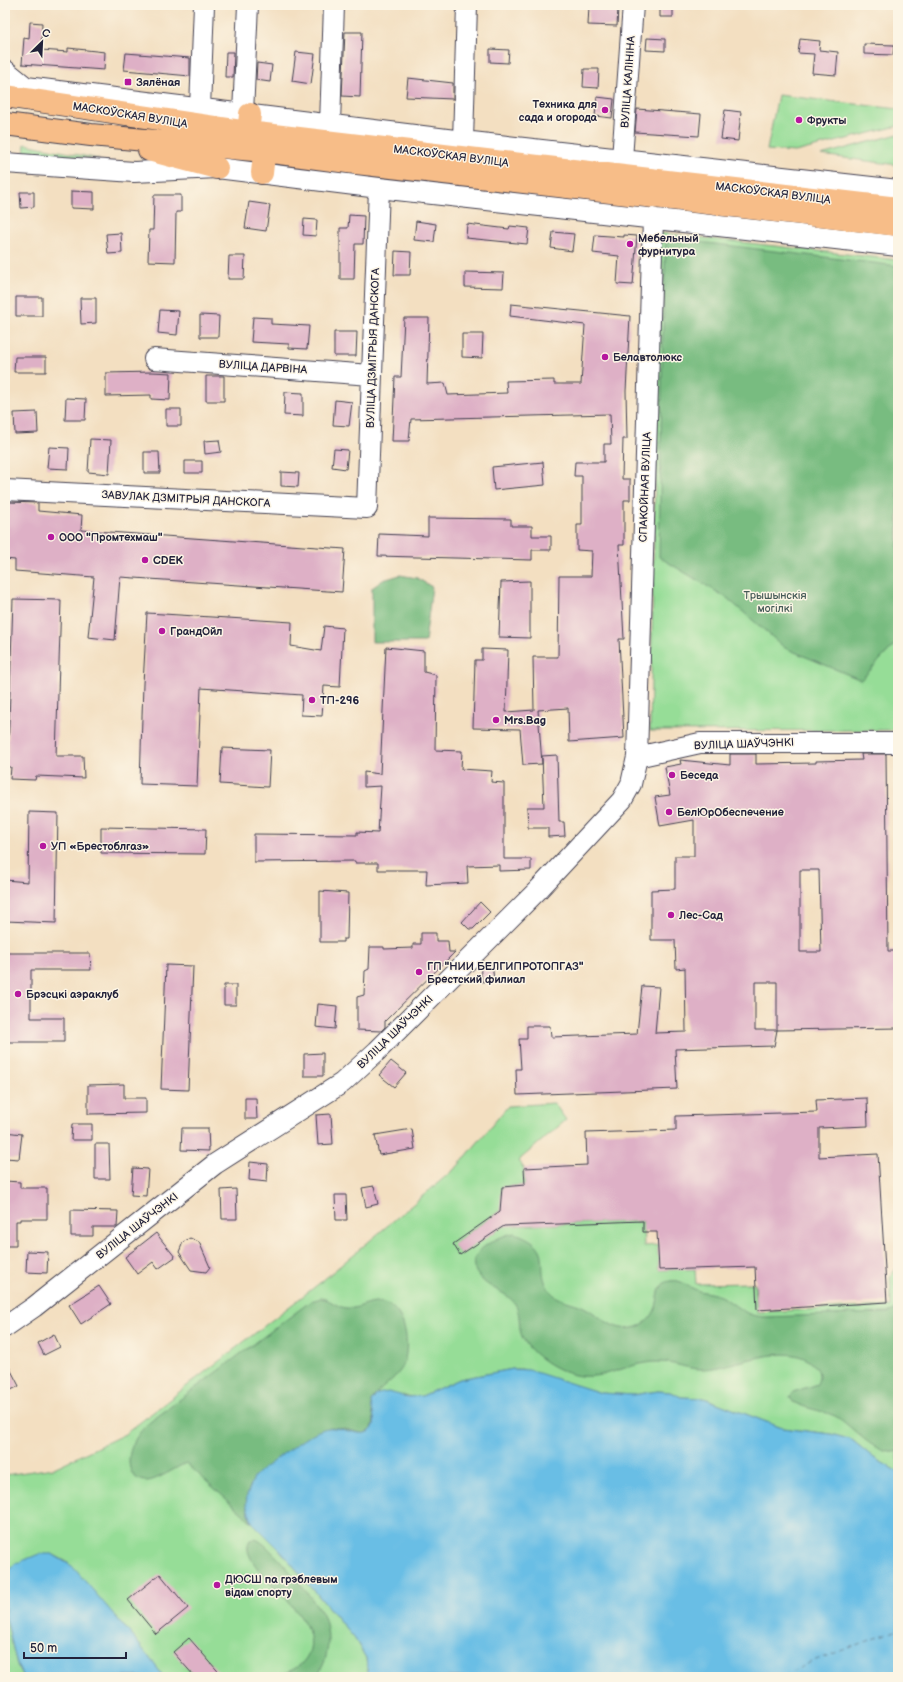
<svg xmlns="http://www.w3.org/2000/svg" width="903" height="1682" font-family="'Balsamiq Sans',sans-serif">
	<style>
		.green { fill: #96dd97; stroke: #5c8069 }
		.forest { fill: #78bc80; stroke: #4d6f5e }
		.water { fill: #69bee5; stroke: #467090 }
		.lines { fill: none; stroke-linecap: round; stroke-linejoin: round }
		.ferry { stroke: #3b5976; stroke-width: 1; stroke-dasharray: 5 4; stroke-linecap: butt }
		.building { fill: #deb0c6; fill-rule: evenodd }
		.minor-casing { stroke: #413e4f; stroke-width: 22 }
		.major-casing { stroke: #413e4f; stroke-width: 24 }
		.minor { stroke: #fff; stroke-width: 20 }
		.major { stroke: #f7bd88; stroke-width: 22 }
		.poi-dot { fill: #b5179e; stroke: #fcf5e5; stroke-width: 1.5 }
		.labels { text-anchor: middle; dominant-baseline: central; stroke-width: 3; stroke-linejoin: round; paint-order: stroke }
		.poi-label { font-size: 11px; font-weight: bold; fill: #22223b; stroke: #fcf5e5; text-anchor: start }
		.street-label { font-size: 11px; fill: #22223b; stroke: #fcf5e5 }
		.park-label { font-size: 11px; fill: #455a57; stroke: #fcf5e5 }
	</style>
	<rect width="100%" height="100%" fill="#fcf5e5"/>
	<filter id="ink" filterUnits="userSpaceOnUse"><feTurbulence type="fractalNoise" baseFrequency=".025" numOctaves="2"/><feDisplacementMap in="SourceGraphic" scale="8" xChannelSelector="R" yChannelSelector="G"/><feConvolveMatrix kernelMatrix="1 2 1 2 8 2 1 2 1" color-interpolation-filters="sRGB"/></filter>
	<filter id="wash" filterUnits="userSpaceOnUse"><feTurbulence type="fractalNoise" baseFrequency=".012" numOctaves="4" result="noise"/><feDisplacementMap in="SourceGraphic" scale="16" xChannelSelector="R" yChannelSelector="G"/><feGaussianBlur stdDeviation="0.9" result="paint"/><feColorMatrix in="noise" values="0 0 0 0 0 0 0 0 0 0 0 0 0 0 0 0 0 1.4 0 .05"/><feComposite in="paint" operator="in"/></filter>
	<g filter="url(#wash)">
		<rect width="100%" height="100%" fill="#f3dfc1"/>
		<!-- green -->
		<path class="green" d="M778,95L898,109V126L795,152L767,150Z
			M898,134V165L821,155Z
			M25,144L99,159L24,155Z
			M660,233L898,260V730L650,731Z
			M554,1103L566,1120L518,1161L524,1168L525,1185L502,1187L501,1210L453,1244L460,1254L504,1226L643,1221L644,1246L658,1245L659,1270L695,1269L696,1284L755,1283L757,1312L891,1306L890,1277L898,1266V1472L874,1458L852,1440L831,1434L782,1428L704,1398L681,1397L670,1392L658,1391L633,1395L601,1393L522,1369H513L460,1379L422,1396L414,1397L402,1395L252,1522L279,1549L355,1639L366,1658L368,1677H164L135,1639L67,1562L52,1554L9,1569L5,1574V1475L54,1468L125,1434L321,1282L458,1166L508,1106Z
			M5,1614L17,1665L23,1677H5Z"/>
		<!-- forest -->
		<path class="forest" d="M666,238L898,266V641L861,680L785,648L727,598L659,557L663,321Z
			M400,575L417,578L432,587L425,642H372V588L383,580Z
			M515,1233C560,1249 531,1267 551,1292C558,1301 574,1302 584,1307C594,1312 602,1320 612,1325C629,1333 647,1327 655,1310C659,1302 656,1288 666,1282C669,1281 675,1280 678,1281C683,1282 689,1287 694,1289C702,1293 712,1292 720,1296C731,1301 740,1311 752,1315C756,1316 762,1317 767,1317L886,1313L893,1311L898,1302V1451C877,1459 851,1424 835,1416C821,1410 806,1409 793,1402L790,1397L793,1392L817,1384C820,1377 820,1371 814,1365C790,1339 733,1368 704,1369C689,1370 674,1362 659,1362C627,1361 600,1385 568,1373C549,1366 524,1350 520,1330C519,1321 520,1309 513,1301C501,1289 485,1288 476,1272C464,1252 500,1235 515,1233Z
			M321,1298C332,1300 338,1308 347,1308C358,1310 367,1301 379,1302C406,1304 412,1347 402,1368C394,1381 378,1388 371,1402L374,1420L372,1430L364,1434L345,1429L330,1427L250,1486L246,1504L252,1522L186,1463C177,1467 156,1481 147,1481C127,1481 126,1458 133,1444C137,1435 143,1428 150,1422L311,1301Z
			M255,1539C268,1541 314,1601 323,1614C331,1634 330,1662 315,1677H277C285,1673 297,1669 303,1662C340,1620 231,1569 250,1540Z"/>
		<!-- water -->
		<path class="water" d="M513,1369L529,1370L601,1393L633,1395L658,1391L670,1392L681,1397L704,1398L782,1428L831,1434L852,1440L874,1458L898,1472V1677H368L366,1658L355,1639L279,1549L252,1522L246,1504L247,1495L254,1477L260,1471C276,1460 311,1430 328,1428C340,1426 362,1438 370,1431C379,1424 371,1411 371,1402L377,1394L388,1392L408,1397L422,1396L460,1379Z
			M39,1554H52L72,1566L135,1639L164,1677H23L17,1665L5,1614V1574L15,1564Z"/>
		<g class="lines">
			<!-- ferry -->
			<path class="ferry" d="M783,1677L813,1661L898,1630"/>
		</g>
		<g id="blocks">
			<!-- building -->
			<path class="building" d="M660,5H673V17H660Z
				M589,6L618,8L617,26L588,25Z
				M30,22L42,23L41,50L68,52V48L105,52L104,70L22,64L24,38L29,39Z
				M345,32H362L360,97L342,96Z
				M647,38L665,39V51L646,50Z
				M800,39L820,41L819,50L838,52L836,75L812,73L814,54L798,53Z
				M864,44L894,45L893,55L864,54Z
				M490,49L509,50L508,63L490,62Z
				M226,52H234L233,77H225Z
				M296,52L315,54L311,84L292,81Z
				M126,53L190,58V76L124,70Z
				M257,63L272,65L270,82L256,80Z
				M584,69H599L598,88L583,87Z
				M408,78L453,83V99L406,97Z
				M597,97L614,99L612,118L595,116Z
				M637,109L701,114L699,136L635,132Z
				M725,110L741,112L738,141L721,139Z
				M71,191L94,192V209L71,208Z
				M20,192H34V207L21,208Z
				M154,195H181V212H176L175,262L148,261L149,230H153Z
				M249,202L270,205L266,231L245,228Z
				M349,215L364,216L363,244H355L354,279H340V228H348Z
				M304,219L317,220L316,236L303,235Z
				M416,221L436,224L434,242L414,240Z
				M467,224L509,229L510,226L529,228L527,244L466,238Z
				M553,232L574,234L572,251L551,248Z
				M121,233L122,253L108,254L106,234Z
				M595,235L624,237V235L637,236L633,285L617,284L619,256L593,253Z
				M395,251L411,252L410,275H394Z
				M229,256H245L244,279H228Z
				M465,272L504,273L503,288L465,287Z
				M16,297H42V316H16Z
				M80,298H96V323L81,324Z
				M511,304L630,316L626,391L627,439H623L622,479H630V500H624V545H619L624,639H619L624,738L569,742L568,708L538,710L542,764L523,765L520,729L473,728L475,660H482V649L508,650L506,712L534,710L533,657H558L559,576H591L592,551L577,550V525H582V476H574L575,462H604V444H611L610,414L411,419L409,441H392L395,377H401L404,318H429L427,384L445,383L448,395L507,393L506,381L554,380V384H581L585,325L510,316Z
				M160,310L179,311L177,335L158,333Z
				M200,315L219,316L218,337H200Z
				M253,317L271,318V324L309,326L307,349L289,348V344L251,342Z
				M334,332H357L356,356H334Z
				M462,334H483L482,358L462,357Z
				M15,357H46V372H14Z
				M152,372L171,373L170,400L151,399V395L106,396V373Z
				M206,376H224V401H206Z
				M285,392L303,393V416L284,415Z
				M66,398L86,399L85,420H65Z
				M335,400L352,402L349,426L333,425Z
				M166,409H181V426H166Z
				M37,412L38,433L15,434L14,413Z
				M90,439L111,440L109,474L88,472Z
				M219,440L221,452L205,454L204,441Z
				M49,447L69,448L68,469L47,468Z
				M334,449L348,450L346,469L332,467Z
				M144,452H159L160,473H144Z
				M185,461H202V473H185Z
				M543,462L545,485L494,490L492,467Z
				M281,472L299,473L298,487L281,486Z
				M8,502L38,503V511L82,515L81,530L345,549L342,592L120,577L115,640L88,637L94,577L15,571V560L5,559Z
				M428,518L511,519V526H532V536H551V550H532V560L378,556L379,534L428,536Z
				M530,581V638L499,637L501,582Z
				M13,599L61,600L56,756H83L84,778L36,776L35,780L10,779L11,767H6L8,754Z
				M147,613L292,622L291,646L321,651L324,626L343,628L340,687L324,686L322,716L301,715L302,695L201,688L197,786L140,784L143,684Z
				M386,647L424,651V672L436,675L435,750L462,751L461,769L492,771L491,782L504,783V859H531V870L499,871V865L467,866L468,883L426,885L427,870H378V863H355V861L254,862V834L357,835V832L378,833L381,786L364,787V772L380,774Z
				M222,748L270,750L268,787L220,784Z
				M730,754H756V764L816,763V761L862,760L861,754H886L888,951H898V1028L777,1030L774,1046L675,1049L677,1089L517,1095L516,1069H521L519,1039H527V1026H550L551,1037L637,1034L642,986L659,987L655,1033L686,1032L685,968L676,969L675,940H651V890L675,889V856H694V820L660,826L655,797L670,795L665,767L681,764L680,760L730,765ZM800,870H819L821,952H800ZM755,982H777V1030H755Z
				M557,755L559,822H564L565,836L548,837V828H528L527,807H544L542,756Z
				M29,812L58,813L56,923L5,921V880L28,882Z
				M101,827L206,829L205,854L101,853Z
				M320,891L348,893L347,939H343V942H320Z
				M480,902L490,912L473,929H469L462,922Z
				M421,933H436V941H448L449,952H455L385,1021V1027L381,1031L357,1030V997L364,995L365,971L369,969L370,947H384V949L413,948V944H421Z
				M5,953H90L91,970H31V1018H64V1042H5Z
				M492,963L494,980L482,982L480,965Z
				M166,965L193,966L188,1090L161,1089Z
				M224,985H236V1005H224Z
				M318,1004L337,1006L335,1029L316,1027Z
				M323,1053V1076H304V1054Z
				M391,1061L406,1073L394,1087L379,1075Z
				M124,1084V1098H146V1113L88,1114V1085Z
				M245,1098H256L257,1119H245Z
				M867,1098L868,1126L819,1128V1157L878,1154L887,1302L757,1310L755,1267L659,1270L657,1232H643V1221L504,1226L460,1255L453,1244L500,1211L502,1187L525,1185L524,1168L587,1165L586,1133L676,1130V1116L817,1112L816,1100Z
				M331,1114L333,1144L318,1145L316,1115Z
				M72,1124H92V1140H71Z
				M182,1128H208L209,1151L181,1150Z
				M412,1129L415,1149L379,1155L375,1135Z
				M5,1132L22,1134L19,1159L5,1158Z
				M95,1144H109L110,1179H95Z
				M250,1162L268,1164L267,1182L249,1180Z
				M133,1168L148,1169L146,1196L131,1195Z
				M5,1181L20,1182V1188H47V1219H20V1221H16V1246H5Z
				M374,1186L378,1204L366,1207L362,1188Z
				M236,1189L237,1219H222L221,1190Z
				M335,1195H346L347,1220H336Z
				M71,1210L118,1211L117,1227H93V1236H71Z
				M156,1233L175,1257L158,1269L153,1262L137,1274L125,1257Z
				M190,1238L199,1242L210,1267L206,1272L191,1270L179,1252L183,1242Z
				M27,1251L48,1252L47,1273L26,1272Z
				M99,1286L111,1304L81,1324L69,1305Z
				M54,1334L60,1347L44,1355L38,1343Z
				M5,1359L19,1386L5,1393Z
				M160,1574L188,1608L156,1634L128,1600Z
				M189,1638L223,1677H195L173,1652Z"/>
		</g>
	</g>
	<g filter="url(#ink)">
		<use href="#blocks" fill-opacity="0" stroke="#413e4f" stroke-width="1"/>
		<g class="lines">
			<!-- minor casing -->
			<g class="minor-casing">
				<path id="minor" d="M5,70L26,87
					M5,87H26L463,141L898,190
					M200,108L204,5
					M243,113L248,5
					M330,124L334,5
					M463,141L467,5
					M622,159L633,5
					M5,163L134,172L217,168L379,188L898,246
					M154,359L371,375
					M5,490L367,508L379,188
					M637,757L700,743H898
					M5,1327L34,1307L215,1164L342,1083L377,1051L538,890L622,800L631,784L637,757L653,218"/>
			</g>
			<!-- major casing -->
			<g class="major-casing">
				<path id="major" d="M5,96L248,132L898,208
					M5,124L91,135L264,151L348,162L898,225
					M247,148L250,114
					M149,150L217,168
					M262,173L266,136"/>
			</g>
			<!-- minor -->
			<use href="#minor" class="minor"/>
			<!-- major -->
			<use href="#major" class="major"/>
		</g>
	</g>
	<!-- markers -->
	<g class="poi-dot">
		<rect x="124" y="78" width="8" height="8" rx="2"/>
		<circle cx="605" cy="110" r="4"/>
		<circle cx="799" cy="120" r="4"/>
		<circle cx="630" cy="244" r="4"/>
		<circle cx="605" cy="357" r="4"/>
		<circle cx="51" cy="537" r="4"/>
		<circle cx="145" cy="560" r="4"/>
		<circle cx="162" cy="631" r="4"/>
		<circle cx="312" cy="700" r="4"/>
		<circle cx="496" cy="720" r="4"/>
		<circle cx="672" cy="775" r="4"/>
		<circle cx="669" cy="812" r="4"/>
		<circle cx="43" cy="846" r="4"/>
		<circle cx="671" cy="915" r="4"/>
		<circle cx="419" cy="972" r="4"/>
		<circle cx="18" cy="994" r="4"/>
		<circle cx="217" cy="1585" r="4"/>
	</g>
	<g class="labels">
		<!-- poi labels -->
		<g class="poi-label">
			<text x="136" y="82">Зялёная</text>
			<text x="597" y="104" text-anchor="end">Техника для<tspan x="597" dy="13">сада и огорода</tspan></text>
			<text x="807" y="120">Фрукты</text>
			<text x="638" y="238">Мебельный<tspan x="638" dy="13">фурнитура</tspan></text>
			<text x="613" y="357">Белавтолюкс</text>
			<text x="59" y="537">ООО "Промтехмаш"</text>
			<text x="153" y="560">CDEK</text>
			<text x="170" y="631">ГрандОйл</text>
			<text x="320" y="700">ТП-296</text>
			<text x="504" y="720">Mrs.Bag</text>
			<text x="680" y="775">Беседа</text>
			<text x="677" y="812">БелЮрОбеспечение</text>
			<text x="51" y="846">УП «Брестоблгаз»</text>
			<text x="679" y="915">Лес-Сад</text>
			<text x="427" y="966">ГП "НИИ БЕЛГИПРОТОПГАЗ"<tspan x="427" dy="13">Брестский филиал</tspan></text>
			<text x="26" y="994">Брэсцкі аэраклуб</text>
			<text x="225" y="1579">ДЮСШ па грэблевым<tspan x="225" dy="13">відам спорту</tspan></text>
		</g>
		<!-- street labels -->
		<g class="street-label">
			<text transform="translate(628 82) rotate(-86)">ВУЛІЦА КАЛІНІНА</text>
			<text transform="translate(130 115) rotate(9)">МАСКОЎСКАЯ ВУЛІЦА</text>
			<text transform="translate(451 156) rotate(7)">МАСКОЎСКАЯ ВУЛІЦА</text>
			<text transform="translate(773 193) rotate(7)">МАСКОЎСКАЯ ВУЛІЦА</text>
			<text transform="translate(373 348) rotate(-88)">ВУЛІЦА ДЗМІТРЫЯ ДАНСКОГА</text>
			<text transform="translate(263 367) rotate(4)">ВУЛІЦА ДАРВІНА</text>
			<text transform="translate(645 487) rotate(-88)">СПАКОЙНАЯ ВУЛІЦА</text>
			<text transform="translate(186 499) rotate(3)">ЗАВУЛАК ДЗМІТРЫЯ ДАНСКОГА</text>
			<text transform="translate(744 744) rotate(-2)">ВУЛІЦА ШАЎЧЭНКІ</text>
			<text transform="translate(395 1032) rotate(-44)">ВУЛІЦА ШАЎЧЭНКІ</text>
			<text transform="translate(137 1226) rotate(-38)">ВУЛІЦА ШАЎЧЭНКІ</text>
		</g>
		<!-- park labels -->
		<g class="park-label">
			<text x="775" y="595">Трышынскія<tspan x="775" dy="13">могілкі</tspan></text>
		</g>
	</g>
	<!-- margin -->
	<rect width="903" height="1682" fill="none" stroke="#fcf5e5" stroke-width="20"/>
	<!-- north arrow -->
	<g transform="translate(42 42) rotate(24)" stroke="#fcf5e5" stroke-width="3" paint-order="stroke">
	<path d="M0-3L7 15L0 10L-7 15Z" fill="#22223b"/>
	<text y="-6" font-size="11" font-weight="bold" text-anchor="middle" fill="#22223b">С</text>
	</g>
	<!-- scale -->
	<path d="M24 1652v6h102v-6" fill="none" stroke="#22223b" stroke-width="2"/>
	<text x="30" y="1652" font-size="12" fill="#22223b" stroke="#fcf5e5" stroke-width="3" paint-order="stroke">50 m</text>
</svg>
